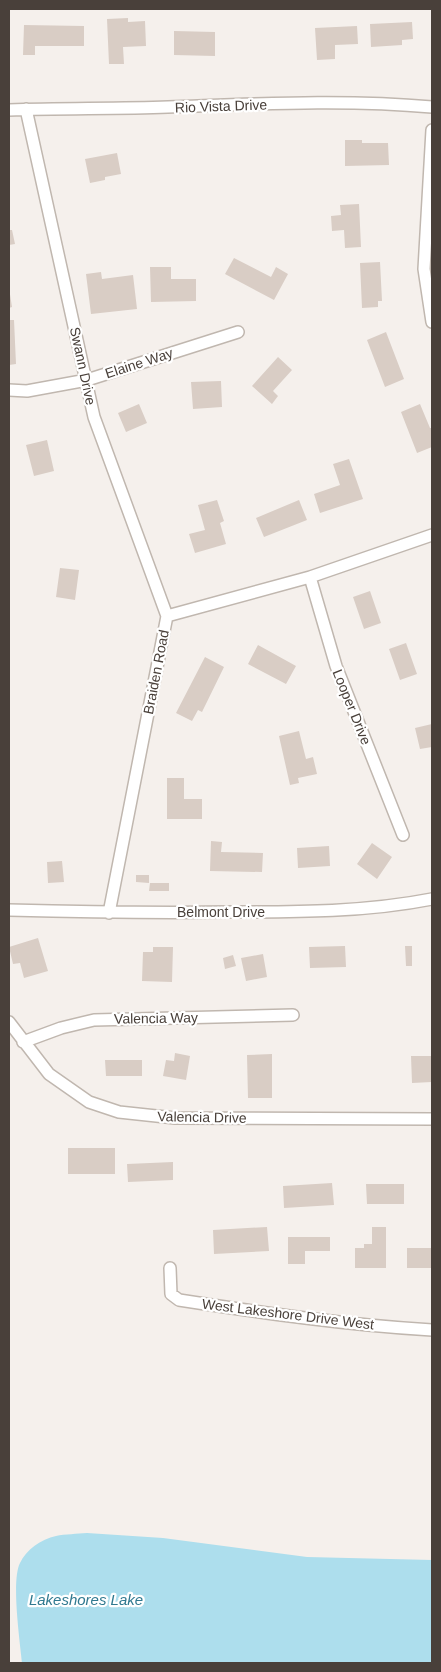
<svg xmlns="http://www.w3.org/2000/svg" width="441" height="1672" font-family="Arial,sans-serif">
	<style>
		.water { fill: #addeed }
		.building { fill: #d9cdc5 }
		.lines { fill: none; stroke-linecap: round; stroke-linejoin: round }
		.minor-casing { stroke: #c0b7af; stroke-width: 14 }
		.minor { stroke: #fff; stroke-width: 11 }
		.labels { text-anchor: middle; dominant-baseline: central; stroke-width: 4.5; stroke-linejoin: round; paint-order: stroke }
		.street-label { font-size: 14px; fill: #49403a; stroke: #fff }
		.water-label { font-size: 15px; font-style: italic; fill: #307990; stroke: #fff }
	</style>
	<rect width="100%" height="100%" fill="#f5f0ec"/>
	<!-- water -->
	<path class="water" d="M87,1533L163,1538L307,1557L432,1560V1663H22C20,1641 11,1581 20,1563C26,1550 41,1539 56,1536C65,1534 77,1534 87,1533Z"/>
	<!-- building -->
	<path class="building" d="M128,18V22L145,21L146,46L123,47L124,64H109L107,19Z
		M412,22L413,39L402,40V45L371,47L370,24Z
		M24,25L84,26V46H35V55H23Z
		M357,26L358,44L335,45V59L317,60L315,28Z
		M174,31L215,32V56L174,55Z
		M345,140H362V143H388L389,165L345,166Z
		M117,153L121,174L105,177V180L90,183L85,159Z
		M359,204L361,247L345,248L344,230L332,231L331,216L341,215L340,205Z
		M9,230H12L15,244L9,245Z
		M234,258L271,277L276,267L288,274L274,300L225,274Z
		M380,262L382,301H378V307L362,308L360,263Z
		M150,267H171V279H196V301L151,302Z
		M101,272L102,279L133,275L137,309L91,314L86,274Z
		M9,288L12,307L9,308Z
		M9,320H14L16,364L9,365Z
		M386,332L404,379L385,387L367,340Z
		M278,357L292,370L273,391L278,396L272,404L252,386Z
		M221,381L222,407L193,409L191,382Z
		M139,404L147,423L126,432L118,413Z
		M420,404L430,428H432V447L417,453L401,412Z
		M47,440L54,471L34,476L26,445Z
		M349,459L363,499L320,513L314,494L340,485L333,464Z
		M217,500L224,521L220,523L226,544L195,553L189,534L205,530L198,505Z
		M299,500L307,520L264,537L256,518Z
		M60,568L79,570L75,600L56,597Z
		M370,591L381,623L364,629L353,597Z
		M406,643L417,674L400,680L389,649Z
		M258,645L296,666L286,684L248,664Z
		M205,657L224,667L202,712L198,710L192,721L176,713Z
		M432,724V747L420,749L415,728Z
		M299,731L306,759L313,757L317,774L298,778L299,783L290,785L279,736Z
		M167,778H184V799H202V819H167Z
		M211,841L222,842L221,852L263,853L262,872L210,871Z
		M372,843L392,857L377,879L357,864Z
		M329,846L330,866L298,868L297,848Z
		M62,861L64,882L48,883L47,862Z
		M136,875H149V883L136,882Z
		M150,883H169V891H149Z
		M38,938L48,971L24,978L20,963L13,964L9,947Z
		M345,946L346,967L310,968L309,947Z
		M405,946H412V966H406Z
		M153,947H173L172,982L142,981L143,952H153Z
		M263,954L267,977L246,981L241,958Z
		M233,955L236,966L225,969L223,958Z
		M175,1053L190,1056L186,1080L163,1076L166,1060L174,1061Z
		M272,1054V1098H248L247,1055Z
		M411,1056H432V1082L412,1083Z
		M105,1060H142V1076H106Z
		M68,1148H115V1174H68Z
		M173,1162V1180L128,1182L127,1164Z
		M332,1183L334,1205L284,1208L283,1186Z
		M366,1184H404V1204H367Z
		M267,1227L269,1251L214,1254L213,1230Z
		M372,1227H386V1268H355V1248H364V1244H372Z
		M288,1237H330V1251H305V1264H288Z
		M407,1248H432V1268H407Z"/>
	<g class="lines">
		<!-- minor casing -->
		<g class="minor-casing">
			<path id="minor" d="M26,109L94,417L167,616
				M9,110C62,108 115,109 168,107C256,104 344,99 432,107
				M432,130L424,269L432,322
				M9,390L27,391L87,380L238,332
				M310,577L336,666L403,835
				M9,910C83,912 158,913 232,912C299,912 366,912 432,899
				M109,913L167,616L310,577L432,535
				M9,1022L49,1074L89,1102L119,1112L175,1118L432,1119
				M23,1042L61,1028L94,1020L293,1015
				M170,1268L171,1294L179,1300C263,1313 347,1325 432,1330"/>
		</g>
		<!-- minor -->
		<use href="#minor" class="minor"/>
	</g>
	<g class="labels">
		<!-- street labels -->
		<g class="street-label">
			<text transform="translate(221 106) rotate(-2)">Rio Vista Drive</text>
			<text transform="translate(139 363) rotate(-18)">Elaine Way</text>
			<text transform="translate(83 366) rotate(78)">Swann Drive</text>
			<text transform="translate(156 672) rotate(-79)">Braiden Road</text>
			<text transform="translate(352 707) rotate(68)">Looper Drive</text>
			<text x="221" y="912">Belmont Drive</text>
			<text transform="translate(156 1018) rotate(-1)">Valencia Way</text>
			<text transform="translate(202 1117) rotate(1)">Valencia Drive</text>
			<text transform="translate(288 1314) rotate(7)">West Lakeshore Drive West</text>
		</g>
		<!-- water labels -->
		<g class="water-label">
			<text x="86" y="1599">Lakeshores Lake</text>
		</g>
	</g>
	<!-- border -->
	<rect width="441" height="1672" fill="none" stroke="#49403a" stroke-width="20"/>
</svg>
